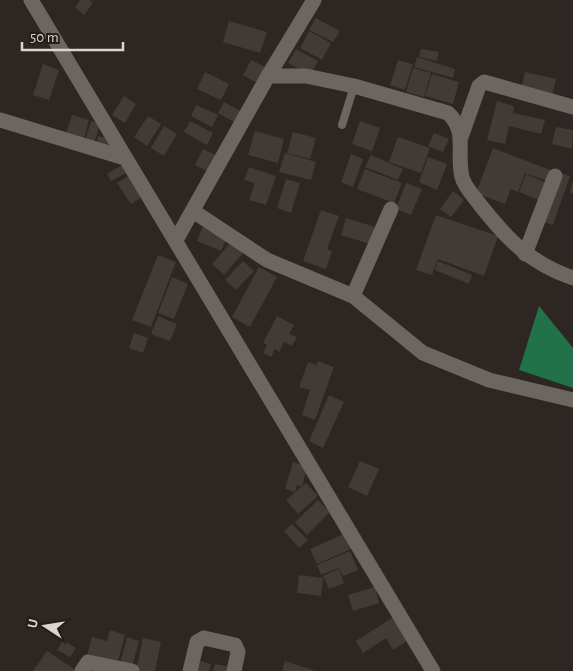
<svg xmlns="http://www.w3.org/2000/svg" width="573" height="671" font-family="'Alegreya Sans',sans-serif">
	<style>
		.forest { fill: #217149 }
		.building { fill: #413a35 }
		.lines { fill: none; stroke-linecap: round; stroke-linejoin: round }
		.service { stroke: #6d6560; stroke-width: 8 }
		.minor { stroke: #6d6560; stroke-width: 15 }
		.tertiary { stroke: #6d6560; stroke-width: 15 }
	</style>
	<rect width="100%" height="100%" fill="#2d2622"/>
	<!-- forest -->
	<path class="forest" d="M539,306L573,348V388L519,370Z"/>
	<!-- building -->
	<path class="building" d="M80,0H90L93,3L84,15L75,8Z
		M316,18L340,31L333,42L309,30Z
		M229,21L267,32L260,53L223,42Z
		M309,31L331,43L322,60L300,48Z
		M296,49L318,61L310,75L288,63Z
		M421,49L439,52L437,61L419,57Z
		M417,57L455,69L453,78L414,67Z
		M251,60L265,67L257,83L243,75Z
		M398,60L413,64L405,90L390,85Z
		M43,64L59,70L49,100L33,95Z
		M413,68L431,73L424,97L406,92Z
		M205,72L229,84L221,100L197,89Z
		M525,72L556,79L552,97L521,91Z
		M432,74L459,82L453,104L425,96Z
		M124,96L136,104L125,123L112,115Z
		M497,101L514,106L513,113L545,120L541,134L509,126L505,144L487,140Z
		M224,102L244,113L238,124L218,113Z
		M196,105L218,115L212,127L191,116Z
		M72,115L89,120L84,139L66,133Z
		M148,116L161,124L147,146L134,137Z
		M91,121L100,124L94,144L85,141Z
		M190,121L213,133L207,145L184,132Z
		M360,121L380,128L372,151L352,144Z
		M164,126L177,134L164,156L151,148Z
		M556,127L573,130L572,149L552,144Z
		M255,131L284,139L278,163L248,155Z
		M293,132L316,138L310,159L287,153Z
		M434,133L449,139L443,152L428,146Z
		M98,136L112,139L109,148L96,145Z
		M398,137L430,148L421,173L389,162Z
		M493,148L555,172L550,182L525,173L518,192L511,189L505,204L476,193Z
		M203,149L218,156L209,172L195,165Z
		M285,153L316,162L311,180L279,172Z
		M351,154L363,159L353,187L341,182Z
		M371,155L403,169L398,180L365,167Z
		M428,157L447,164L437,190L419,182Z
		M122,165L126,173L111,181L107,174Z
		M249,167L276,176L266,205L249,200L255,183L244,180Z
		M365,169L402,183L394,203L357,189Z
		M558,172L570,176L553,225L541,221Z
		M526,174L551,185L544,202L519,192Z
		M130,175L144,196L131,204L117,183Z
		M286,179L300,183L291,213L277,208Z
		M572,182H573V194L570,193Z
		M406,183L422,189L411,215L396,209Z
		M453,191L464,200L451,217L440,209Z
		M321,210L339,216L327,249L332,251L326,269L303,261Z
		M436,215L498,236L484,276L438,259L432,275L416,270Z
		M346,218L375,227L370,244L341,235Z
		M203,226L227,237L221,251L197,241Z
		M231,242L243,253L224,275L212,264Z
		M158,255L176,262L151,327L132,320Z
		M243,261L254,271L236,290L225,280Z
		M438,261L472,275L469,284L435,270Z
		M259,267L277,277L250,327L232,317Z
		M172,277L188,284L174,319L158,313Z
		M158,316L177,324L170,341L151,334Z
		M277,316L294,325L289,334L297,337L292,346L284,342L279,352L275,349L271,357L263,353L267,345L263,343Z
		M134,333L148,338L143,353L129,348Z
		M318,361L334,367L315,420L302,415L310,390L299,387L308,362L316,365Z
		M329,395L344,402L323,448L309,441Z
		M360,461L379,469L367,496L348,487Z
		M293,462L307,466L302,487L297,485L295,492L285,489Z
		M306,483L318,496L298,514L286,500Z
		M318,500L330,512L307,535L295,522Z
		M292,524L308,540L299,548L284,531Z
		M346,533L353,548L317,564L310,549Z
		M350,551L358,570L343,576L339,568L321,575L317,565Z
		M339,569L344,583L329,589L323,576Z
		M299,575L323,578L321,596L297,593Z
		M375,587L379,603L353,611L348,595Z
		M395,616L410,639L393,650L386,638L363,653L356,641Z
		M110,630L125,635L117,665L87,656L92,637L107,641Z
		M127,637L139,641L131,670L119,667Z
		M143,638L161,642L155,671H136Z
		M63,640L76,648L70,657L57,650Z
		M47,651L77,671H33Z
		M197,660L211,664L209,671H194Z
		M285,661L316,671H282Z
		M215,664L230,667L229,671H213Z"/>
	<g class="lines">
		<!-- service -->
		<path class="service" d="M342,125L354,86"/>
		<!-- minor -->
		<path class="minor" d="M268,76H306L354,86L448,113C468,132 456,152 462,177C464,187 475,197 481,206C508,240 530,263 573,278
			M0,120L125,158
			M461,137L479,86L484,82L573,107
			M193,211L267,260L353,296L423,353L489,380L573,400
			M176,240L268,76L314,0
			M525,254L555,176
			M353,296L391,209
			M82,671L88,662L132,671
			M190,671L197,642L204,638L235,645L238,652L234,671"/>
		<!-- tertiary -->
		<path class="tertiary" d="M31,0L433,671"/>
	</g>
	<!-- north arrow -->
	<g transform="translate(45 626) rotate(282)" stroke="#241d18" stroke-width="4" paint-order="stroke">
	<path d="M0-4L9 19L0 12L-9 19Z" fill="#dad5d2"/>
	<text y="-8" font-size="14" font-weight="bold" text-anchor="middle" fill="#dad5d2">U</text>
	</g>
	<!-- scale -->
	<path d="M22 42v8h101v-8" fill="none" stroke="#dad5d2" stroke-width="2.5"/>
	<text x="30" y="42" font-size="15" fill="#dad5d2" stroke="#241d18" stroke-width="4" paint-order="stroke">50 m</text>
</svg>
